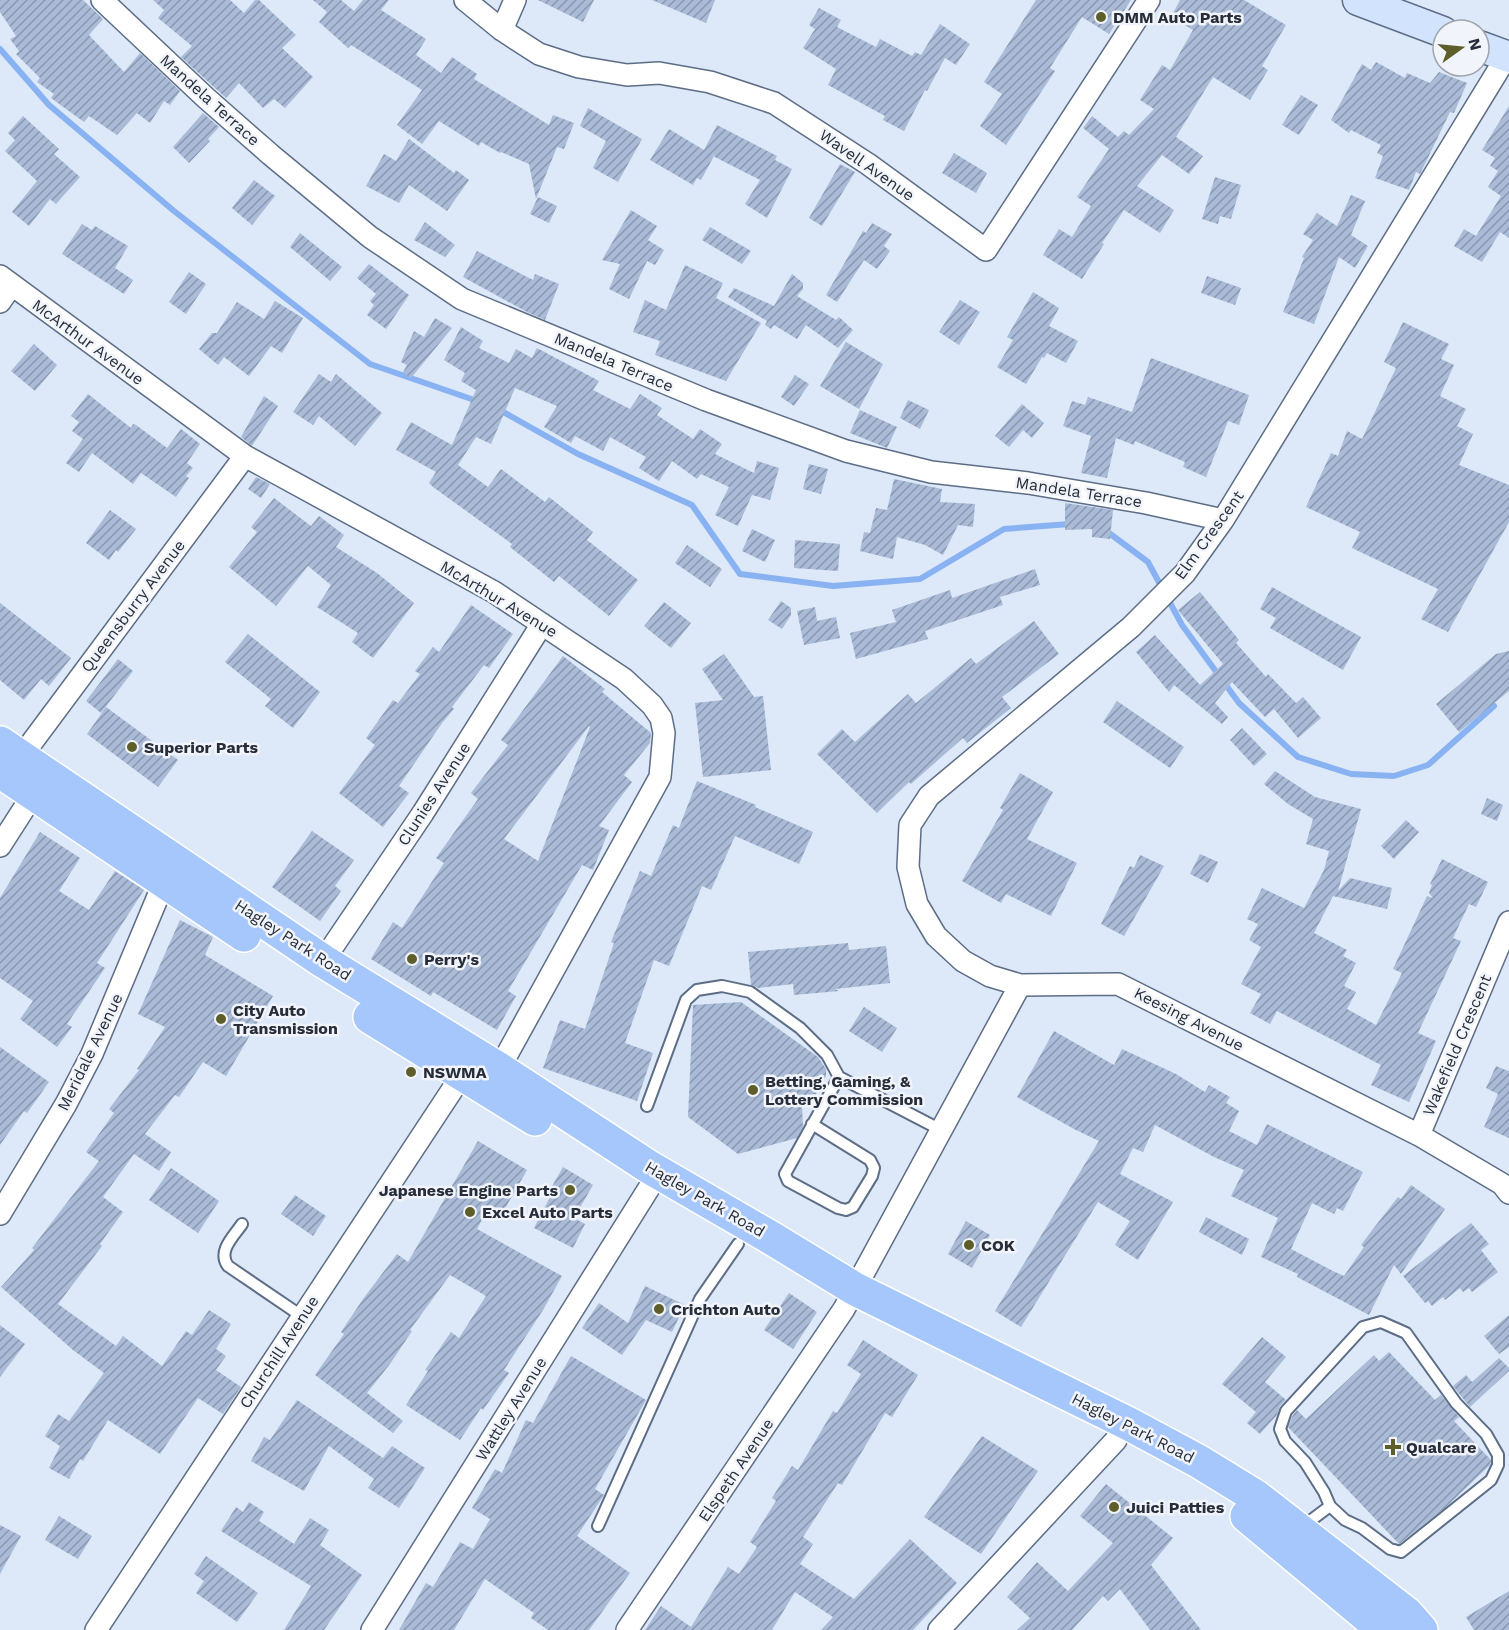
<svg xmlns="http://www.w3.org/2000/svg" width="1509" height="1630" font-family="'Work Sans',sans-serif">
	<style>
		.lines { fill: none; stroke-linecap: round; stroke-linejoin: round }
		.stream { stroke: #88b2f2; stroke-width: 6 }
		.building { fill: url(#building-hatch); fill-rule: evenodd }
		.lane-casing { stroke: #5c6d86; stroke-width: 14 }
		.street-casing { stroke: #5c6d86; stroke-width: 24 }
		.secondary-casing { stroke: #5c6d86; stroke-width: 33 }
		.primary-casing { stroke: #fff; stroke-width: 36 }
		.lane { stroke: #fff; stroke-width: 10 }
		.street { stroke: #fff; stroke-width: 21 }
		.secondary { stroke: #d2e3fd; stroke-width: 30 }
		.primary { stroke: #a6c7fb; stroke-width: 33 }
		.poi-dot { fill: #5e5e2b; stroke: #f1f4fa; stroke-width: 2 }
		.labels { text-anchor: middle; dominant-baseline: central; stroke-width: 5; stroke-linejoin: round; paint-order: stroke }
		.poi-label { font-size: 16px; font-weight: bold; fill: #272e39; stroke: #f1f4fa; text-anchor: start }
		.street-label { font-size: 16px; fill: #272e39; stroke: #f1f4fa }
	</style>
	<defs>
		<pattern id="building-hatch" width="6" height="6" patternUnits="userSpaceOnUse" patternTransform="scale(1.5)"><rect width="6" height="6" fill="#a9bbd7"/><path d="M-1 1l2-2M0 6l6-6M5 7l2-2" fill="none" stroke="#8a98af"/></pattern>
	</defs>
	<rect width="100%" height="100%" fill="#dde8f9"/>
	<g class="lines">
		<!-- stream -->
		<path class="stream" d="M0,49L49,105L174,211L370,364L480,402
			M498,409L578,454L692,505L740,574L833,586L920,579L1004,529L1070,524
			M1105,530L1148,562L1182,625L1239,703L1298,757L1351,774L1394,776L1428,765L1494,706"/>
	</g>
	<!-- building -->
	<path class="building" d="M0,0H83L103,19L89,35L124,72L140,53L180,91L170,105L164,101L150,123L137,113L117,135L89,116L84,122L51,98L54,94L37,82L40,78L16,54L19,51L10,39L16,36L0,12Z
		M153,0H230L244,13L255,0H259L296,35L282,48L313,77L285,108L274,99L263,108L239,83L226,98L181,57L192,46L158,18L164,10Z
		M313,0H341L354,11L363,0H389L381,10L426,39L416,55L441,73L452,57L477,74L474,79L549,125L553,115L574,123L564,149L557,147L536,199L529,164L501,152L500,153L481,142L479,146L439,121L422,144L397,125L422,90L351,45L348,48L319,22L327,12Z
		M538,0H594L583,22Z
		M652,0H715L706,23Z
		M1036,0H1131L1109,34L1082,17L1050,68L1055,71L1006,145L980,126L1002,94L984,82Z
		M1180,0H1244L1286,25L1262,66L1268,70L1250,100L1213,77L1176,137L1203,156L1189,174L1162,155L1137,186L1174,210L1160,233L1124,210L1102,243L1104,244L1082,279L1043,255L1059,229L1072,237L1091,206L1077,197L1109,149L1083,128L1092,116L1118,137L1124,131L1129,135L1154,109L1140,100L1162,65L1170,70L1193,30L1171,17Z
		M819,8L841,20L837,27L876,47L880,39L912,56L915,52L921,55L940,24L970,44L956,65L945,58L927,91L925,90L904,131L883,120L885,116L828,85L836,69L803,48L815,29L809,25Z
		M1376,62L1405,78L1407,73L1430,83L1439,72L1467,83L1454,113L1450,112L1423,168L1420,174L1416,172L1409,190L1375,178L1383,156L1377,153L1381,145L1351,130L1349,133L1331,120L1362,64L1371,70Z
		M1301,95L1318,105L1299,135L1282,125Z
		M1509,106V238L1500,232L1482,262L1454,246L1464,229L1476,236L1501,196L1488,187L1498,171L1490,166L1495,158L1482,150Z
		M588,108L642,139L618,182L593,168L606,141L580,126Z
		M203,113L219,127L208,139L210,141L189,163L173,147Z
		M23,116L59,149L54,154L80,177L56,204L50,199L29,226L12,212L37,181L5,151L15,140L8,133Z
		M717,125L777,156L775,160L792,169L767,218L745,204L760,180L711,155L714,156L701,180L697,178L693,185L650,160L669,129L704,150Z
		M409,139L454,173L456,170L469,180L447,211L409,185L399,203L366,186L384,154L396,161Z
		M954,153L987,173L976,193L942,173Z
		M840,164L855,172L822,226L809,218Z
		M1215,177L1241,185L1231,219L1220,216L1218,224L1202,219Z
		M254,180L275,196L252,225L232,208Z
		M1351,195L1365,201L1351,235L1368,246L1355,268L1339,257L1314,324L1283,312L1304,258L1302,257L1313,240L1303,234L1317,213L1337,226Z
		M538,197L557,206L549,223L530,214Z
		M631,210L657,226L648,240L664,250L655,265L647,261L629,299L609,289L620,264L602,260Z
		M425,222L455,245L445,257L414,240Z
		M872,223L892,234L884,246L890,251L877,269L864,260L837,302L826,295L863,231L866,233Z
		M82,224L92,230L95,226L128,246L115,268L133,280L124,294L62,254Z
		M710,227L751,251L742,264L702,240Z
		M300,233L342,267L330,281L290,247Z
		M477,251L533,280L535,274L559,284L545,320L527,312L463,277Z
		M369,264L409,295L386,329L367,315L374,305L370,301L376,294L357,278Z
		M685,265L723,283L716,298L761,323L726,381L655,355L660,341L633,332L645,300L666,310Z
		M189,272L206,284L186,314L169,302Z
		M792,274L803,283V289L797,296L836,320L839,317L853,330L838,348L806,325L797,339L774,325L771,329L765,325L767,321L728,297L734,288L774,306Z
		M1207,276L1241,288L1235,305L1201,293Z
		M1033,292L1059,308L1049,326L1078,341L1066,363L1047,353L1044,358L1042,357L1026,384L997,367L1013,340L1007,337Z
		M960,300L980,312L959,345L939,332Z
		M275,301L303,318L282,353L271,346L249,376L224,357L218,365L199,349L212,333H217L237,302L264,319Z
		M435,318L452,328L411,378L403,372L407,365L401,362L414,331L424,337Z
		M1403,322L1449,344L1441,359L1454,365L1440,396L1466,409L1457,426L1473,434L1459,465L1509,485V522L1448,632L1421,619L1438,589L1352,548L1360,532L1306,507L1331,453L1338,456L1347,431L1362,439L1396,368L1384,362Z
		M461,327L483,341L479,348L509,363L516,349L532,358L537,348L599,381L593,390L630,409L640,394L662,408L657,415L693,439L700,429L722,444L715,454L754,473L757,461L779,468L770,500L752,495L738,526L715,515L729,487L701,474L697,479L672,461L659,481L639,468L646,457L610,437L603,451L575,436L571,443L544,427L557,406L515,388L491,444L476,437L458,465L488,487L501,469L545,502L549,497L593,532L587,540L638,580L609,616L559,576L554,582L510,547L512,544L433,487L429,483L436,472L396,450L411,422L452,445L476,390L461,381L465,373L444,360Z
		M846,342L883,364L859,409L820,386Z
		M34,344L57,365L35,391L11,371Z
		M1151,358L1249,395L1239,425L1228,421L1206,477L1183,467L1185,462L1135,441L1134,445L1116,438L1107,478L1081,473L1091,436L1063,426L1072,401L1085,405L1088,397L1132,412Z
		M319,374L331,382L336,374L382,413L355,446L319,416L313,425L293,412Z
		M795,375L809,384L794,406L781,397Z
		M88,394L131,428L133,424L136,425L167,448L181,429L200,444L187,463L193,468L186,476L189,478L176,497L141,473L133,484L92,453L79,472L66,463L83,439L72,431L79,422L71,416Z
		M264,396L278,406L252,446L241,437Z
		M908,400L929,410L920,429L900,418Z
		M1022,404L1044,423L1032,438L1023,430L1009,447L995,436Z
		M860,410L897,427L887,448L850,433Z
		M809,464L828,469L821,494L803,489Z
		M256,477L270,484L261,498L248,489Z
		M894,479L942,489L940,502L975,504L973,527L958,525L943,555L925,545L897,537L893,559L860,551L864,532L870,533L876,508L887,510Z
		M274,498L311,526L319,516L344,535L336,547L377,573L414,603L373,658L352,642L358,633L317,607L331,585L308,566L276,606L229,567L257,532L251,527Z
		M1065,503L1113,510L1110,539L1092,537V529L1065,530Z
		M110,510L136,529L118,552L116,550L109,560L86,543Z
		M752,529L775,540L765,562L742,551Z
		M795,540L840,544L838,571L794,568Z
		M687,545L722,569L710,587L675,563Z
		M1035,569L1040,585L1000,597L1003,605L925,631L928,639L856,659L850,633L896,622L892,610L950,590L952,598Z
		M1272,587L1361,637L1343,670L1270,628L1276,618L1260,609Z
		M1200,592L1239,640L1236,643L1266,677L1268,674L1296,703L1303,697L1321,718L1298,738L1274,709L1265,717L1232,682L1215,703L1228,717L1222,724L1174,685L1169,692L1136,652L1155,635L1200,685L1223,664L1178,610Z
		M781,601L791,608V615L782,629L768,620Z
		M664,602L691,623L671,648L644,626Z
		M0,603L71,658L49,686L41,679L24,700L0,680Z
		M471,605L513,634L489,668L484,665L452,707L454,709L442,723L399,786L409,793L383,827L339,793L375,745L366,738L393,700L398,703L420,674L415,671L433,647L439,652Z
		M815,607L817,621L836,617L840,638L804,645L797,611Z
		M1034,621L1059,654L1002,697L1011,708L967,743L963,738L911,784L909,782L877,813L817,754L842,729L855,742L908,694L916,703L971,658L976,664Z
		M248,634L320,692L293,728L265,706L271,699L225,662Z
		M1509,651V691L1459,732L1436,704L1496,654Z
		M724,654L754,697L763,696L771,770L703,777L695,703L723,700L702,669Z
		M563,656L605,689L602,692L651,733L650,743L624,775L632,782L599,826L609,830L593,870L582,865L508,991L516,996L497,1030L433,992L431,996L371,959L393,922L402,928L444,863L436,858L478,799L471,793L508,745L501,740ZM589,726L590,727L538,861L504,839Z
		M118,659L133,671L101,713L86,701Z
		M1117,701L1184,747L1170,768L1103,722Z
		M106,707L178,760L158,787L87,734Z
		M1242,728L1267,754L1254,766L1230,740Z
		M1275,771L1315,797L1361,809L1338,891L1350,878L1392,888L1387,909L1333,896L1314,933L1347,950L1343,956L1356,963L1344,986L1356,992L1347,1009L1376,1025L1402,973L1393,969L1427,896L1433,898L1429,893L1432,885L1430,884L1442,859L1488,882L1476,907L1469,904L1453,938L1461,941L1418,1033L1436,1041L1409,1102L1371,1085L1381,1065L1277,1011L1270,1024L1250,1013L1261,994L1241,984L1261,947L1249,940L1258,924L1247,919L1262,888L1304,908L1324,870L1329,851L1306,844L1313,819L1288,804L1264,784Z
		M1020,773L1053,792L1027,839L1077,863L1051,916L1006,894L1001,903L962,881L1003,810L1000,808Z
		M697,781L756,805L755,807L813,832L799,864L735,836L711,890L702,886L669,966L654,960L625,1043L653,1053L637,1101L543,1068L560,1020L585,1029L614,943L611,942L640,871L651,876L673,825L679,828Z
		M1487,798L1503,805L1497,821L1481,814Z
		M1406,820L1419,832L1394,859L1381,846Z
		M312,831L354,860L335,886L341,891L320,921L272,887Z
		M40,832L80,858L59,891L89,910L115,871L144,890L97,963L105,968L67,1024L72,1027L57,1047L20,1019L33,1001L0,978V898Z
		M1200,854L1218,862L1208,883L1190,874Z
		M1140,855L1164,866L1124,936L1101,924L1130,866L1134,868Z
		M180,920L213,937L205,955L273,996L226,1076L203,1062L179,1097L175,1095L145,1134L171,1152L159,1171L134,1154L103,1197L123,1212L100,1244L102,1246L58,1304L116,1346L123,1336L162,1366L186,1331L192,1335L209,1310L231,1324L216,1349L226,1356L216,1370L241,1387L223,1414L198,1398L160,1454L108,1420L83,1461L80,1459L69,1479L49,1468L60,1446L45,1436L58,1414L69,1421L104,1373L73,1350L1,1287L34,1250L32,1248L99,1161L86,1152L114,1113L109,1109L139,1070L137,1069L165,1027L138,1014Z
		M848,943L849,950L886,946L890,983L835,989L839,991L794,995L793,984L758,988L751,985L748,952Z
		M741,1002L818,1057L826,1069V1076L810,1105L802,1106L803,1127L797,1138L738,1154L688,1117L693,1005Z
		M864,1007L897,1028L882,1052L849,1031Z
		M1054,1031L1114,1065L1122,1049L1176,1074L1205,1092L1209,1085L1230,1097L1226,1103L1239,1111L1229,1131L1257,1145L1267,1124L1363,1172L1343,1211L1337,1208L1334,1214L1312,1203L1291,1249L1333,1271L1344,1276L1364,1247L1361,1245L1373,1229L1398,1197L1401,1199L1411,1185L1445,1209L1401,1274L1394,1265L1369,1315L1297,1277L1298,1274L1261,1257L1278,1218L1231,1196L1244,1170L1214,1157L1155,1125L1143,1152L1133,1148L1120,1174L1173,1202L1138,1260L1115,1245L1130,1221L1098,1202L1021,1327L995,1311L1099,1141L1074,1129L1017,1097Z
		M0,1047L49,1082L27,1113L24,1111L0,1145Z
		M1496,1066L1508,1071L1509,1070V1138L1484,1127L1498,1094L1486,1088Z
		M478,1141L527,1170L503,1212L490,1205L477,1229L562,1276L543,1310L504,1370L509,1373L483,1410L481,1408L460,1440L406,1405L428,1371L425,1370L451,1332L459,1338L486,1296L450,1275L410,1330L412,1331L390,1364L367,1393L403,1421L393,1433L315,1375L344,1334L341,1332L363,1299L397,1254L408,1262Z
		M563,1167L593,1185L574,1218L585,1224L573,1248L534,1228L550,1197L547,1195Z
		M171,1168L219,1201L198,1233L149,1200Z
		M295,1195L326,1216L313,1236L281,1214Z
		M1206,1217L1249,1239L1242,1255L1199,1232Z
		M966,1221L990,1235L972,1268L948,1254Z
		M1471,1223L1489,1244L1481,1250L1498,1272L1472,1292L1469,1288L1463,1292L1460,1288L1445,1300L1443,1297L1432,1306L1428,1301L1425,1303L1403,1276Z
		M645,1286L685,1305L672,1332L646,1320L622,1355L582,1328L599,1303L628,1323Z
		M789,1293L817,1312L793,1349L764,1330Z
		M1509,1315V1347L1499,1354L1484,1336Z
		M0,1325L25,1344L0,1377Z
		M1262,1337L1286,1357L1265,1382L1286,1400L1280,1406L1277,1415L1260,1434L1247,1423L1256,1412L1222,1384Z
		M863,1340L918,1375L892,1417L885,1413L842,1485L838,1483L803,1537L813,1544L800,1564L854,1599L910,1539L957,1583L913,1630H821L833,1617L795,1592L772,1630H645L661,1606L691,1627L728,1567L739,1574L757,1547L750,1542L776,1501L772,1498L792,1466L798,1470L833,1411L837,1413L861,1374L847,1365Z
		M1389,1352L1435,1400L1441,1395L1459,1417L1454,1421L1491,1460L1490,1465L1446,1507L1399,1544L1288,1427L1293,1415L1297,1410L1306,1419L1374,1355L1379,1361Z
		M571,1356L646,1400L595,1489L604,1495L577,1536L630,1573L589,1630H548L531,1618L534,1613L485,1579L454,1630H399L426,1583L433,1587L460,1542L473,1549L490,1519L472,1508L495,1469L502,1473L526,1420L533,1423Z
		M1499,1358L1509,1368V1371L1470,1407L1453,1386L1466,1375L1472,1382Z
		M297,1400L383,1458L392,1446L425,1468L399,1508L368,1488L374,1479L329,1446L304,1491L251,1461L264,1437L270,1440Z
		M982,1436L1038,1471L981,1554L924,1517Z
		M1106,1484L1173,1538L1151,1565L1201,1630H1150L1120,1589L1108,1601L1103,1596L1072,1630H1017L1030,1618L1007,1597L1037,1562L1068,1591L1113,1543L1080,1516Z
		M249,1502L264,1512L259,1521L294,1544L310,1518L329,1530L320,1545L362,1575L324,1630H284L311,1586L221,1531L236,1507L243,1512Z
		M59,1516L92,1536L78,1559L45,1540Z
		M0,1525L21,1536L0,1574Z
		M206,1556L258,1593L237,1622L196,1593L204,1581L194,1574Z
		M1509,1591V1630H1474L1466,1617Z"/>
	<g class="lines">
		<!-- lane casing -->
		<g class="lane-casing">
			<path id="lane" d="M647,1106L686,1000L697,990L722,986L750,992L800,1028L827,1055L839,1077L941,1130
				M812,1124L870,1160L874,1168L872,1176L853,1207L846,1210L838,1208L788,1181L785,1174L839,1077
				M242,1224C234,1236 217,1251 228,1266L303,1317
				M598,1526L700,1299L738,1244
				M1302,1527L1330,1506L1324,1492L1305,1462L1285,1441L1280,1429L1286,1411L1363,1327L1381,1322L1406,1333L1456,1403L1486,1434L1498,1455V1465L1491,1480L1401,1552L1390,1549L1362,1528L1345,1520L1330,1506"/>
		</g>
		<!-- street casing -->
		<g class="street-casing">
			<path id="street" d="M102,0L206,98L271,155L370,237L462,299L706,400L846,451L931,472L1028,483L1146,503L1223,520
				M465,0L502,30L539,54L579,67L627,75L659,73L710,82L774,103L868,164L986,250L1149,0
				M502,30L515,0
				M1507,56L1223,520L1185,573L1131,627L929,796L910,825L908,867L917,904L936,936L963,961L990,976L1020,985L1118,984L1419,1135L1502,1184L1509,1193
				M0,276L245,456L494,592L624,679L652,705L661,718L664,733L660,777L499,1069
				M0,302L11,286
				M21,757L245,456
				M0,846L34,793
				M323,961L423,813L542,624
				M1419,1135L1509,922
				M0,1214L66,1104L92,1054L164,882
				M96,1630L462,1075
				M372,1630L649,1188
				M627,1630L844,1309L1020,985
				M939,1630L1116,1440"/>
		</g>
		<!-- secondary casing -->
		<g class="secondary-casing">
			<path id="secondary" d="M1358,0L1443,32
				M1479,46L1509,57"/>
		</g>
		<!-- primary casing -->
		<g class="primary-casing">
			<path id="primary" d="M0,743L323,961L499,1069L649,1167L773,1239L855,1289L1129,1424L1198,1461L1255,1496L1407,1614L1421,1630
				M0,771L244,935
				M370,1017L535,1119
				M1247,1516L1384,1630"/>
		</g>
		<!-- lane -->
		<use href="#lane" class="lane"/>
		<!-- street -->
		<use href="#street" class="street"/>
		<!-- secondary -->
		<use href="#secondary" class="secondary"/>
		<!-- primary -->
		<use href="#primary" class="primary"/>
	</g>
	<!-- markers -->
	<g class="poi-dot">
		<circle cx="1101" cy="17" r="6"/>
		<circle cx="132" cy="747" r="6"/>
		<circle cx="412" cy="959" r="6"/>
		<circle cx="221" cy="1019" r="6"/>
		<circle cx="411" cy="1072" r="6"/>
		<circle cx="753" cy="1090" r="6"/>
		<circle cx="570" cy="1190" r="6"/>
		<circle cx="470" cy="1212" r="6"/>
		<circle cx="969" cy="1245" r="6"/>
		<circle cx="659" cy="1309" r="6"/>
		<path d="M1390 1438h6v6h6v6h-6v6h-6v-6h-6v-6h6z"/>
		<circle cx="1114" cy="1507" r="6"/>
	</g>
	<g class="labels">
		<!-- poi labels -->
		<g class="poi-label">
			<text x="1113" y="17">DMM Auto Parts</text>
			<text x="144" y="747">Superior Parts</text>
			<text x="424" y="959">Perry's</text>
			<text x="233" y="1010">City Auto<tspan x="233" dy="18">Transmission</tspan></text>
			<text x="423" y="1072">NSWMA</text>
			<text x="765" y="1081">Betting, Gaming, &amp;<tspan x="765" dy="18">Lottery Commission</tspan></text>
			<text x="558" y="1190" text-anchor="end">Japanese Engine Parts</text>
			<text x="482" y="1212">Excel Auto Parts</text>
			<text x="981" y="1245">COK</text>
			<text x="671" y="1309">Crichton Auto</text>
			<text x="1406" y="1447">Qualcare</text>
			<text x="1126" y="1507">Juici Patties</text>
		</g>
		<!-- street labels -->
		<g class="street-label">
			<text transform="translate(210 100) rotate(42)">Mandela Terrace</text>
			<text transform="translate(867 165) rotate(35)">Wavell Avenue</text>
			<text transform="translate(88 342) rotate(36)">McArthur Avenue</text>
			<text transform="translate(614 362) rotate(23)">Mandela Terrace</text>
			<text transform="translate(1079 492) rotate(9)">Mandela Terrace</text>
			<text transform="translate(1209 535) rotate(-54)">Elm Crescent</text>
			<text transform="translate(499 599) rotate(31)">McArthur Avenue</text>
			<text transform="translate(133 606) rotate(-53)">Queensburry Avenue</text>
			<text transform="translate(434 794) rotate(-57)">Clunies Avenue</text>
			<text transform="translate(293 940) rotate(33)">Hagley Park Road</text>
			<text transform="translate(1189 1019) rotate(27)">Keesing Avenue</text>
			<text transform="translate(1457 1045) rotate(-67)">Wakefield Crescent</text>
			<text transform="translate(90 1052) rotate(-64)">Meridale Avenue</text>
			<text transform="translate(705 1199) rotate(30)">Hagley Park Road</text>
			<text transform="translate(279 1352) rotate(-57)">Churchill Avenue</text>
			<text transform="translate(511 1409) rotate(-58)">Wattley Avenue</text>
			<text transform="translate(1133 1428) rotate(27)">Hagley Park Road</text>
			<text transform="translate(736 1470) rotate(-56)">Elspeth Avenue</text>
		</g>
	</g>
	<!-- north arrow -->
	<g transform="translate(1461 48) rotate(75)"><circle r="28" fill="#f1f4fa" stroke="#a0a5ad" stroke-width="1.5"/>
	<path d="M0-4.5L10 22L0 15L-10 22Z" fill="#5e5e2b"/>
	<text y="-9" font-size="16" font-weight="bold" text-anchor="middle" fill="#272e39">N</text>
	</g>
</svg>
